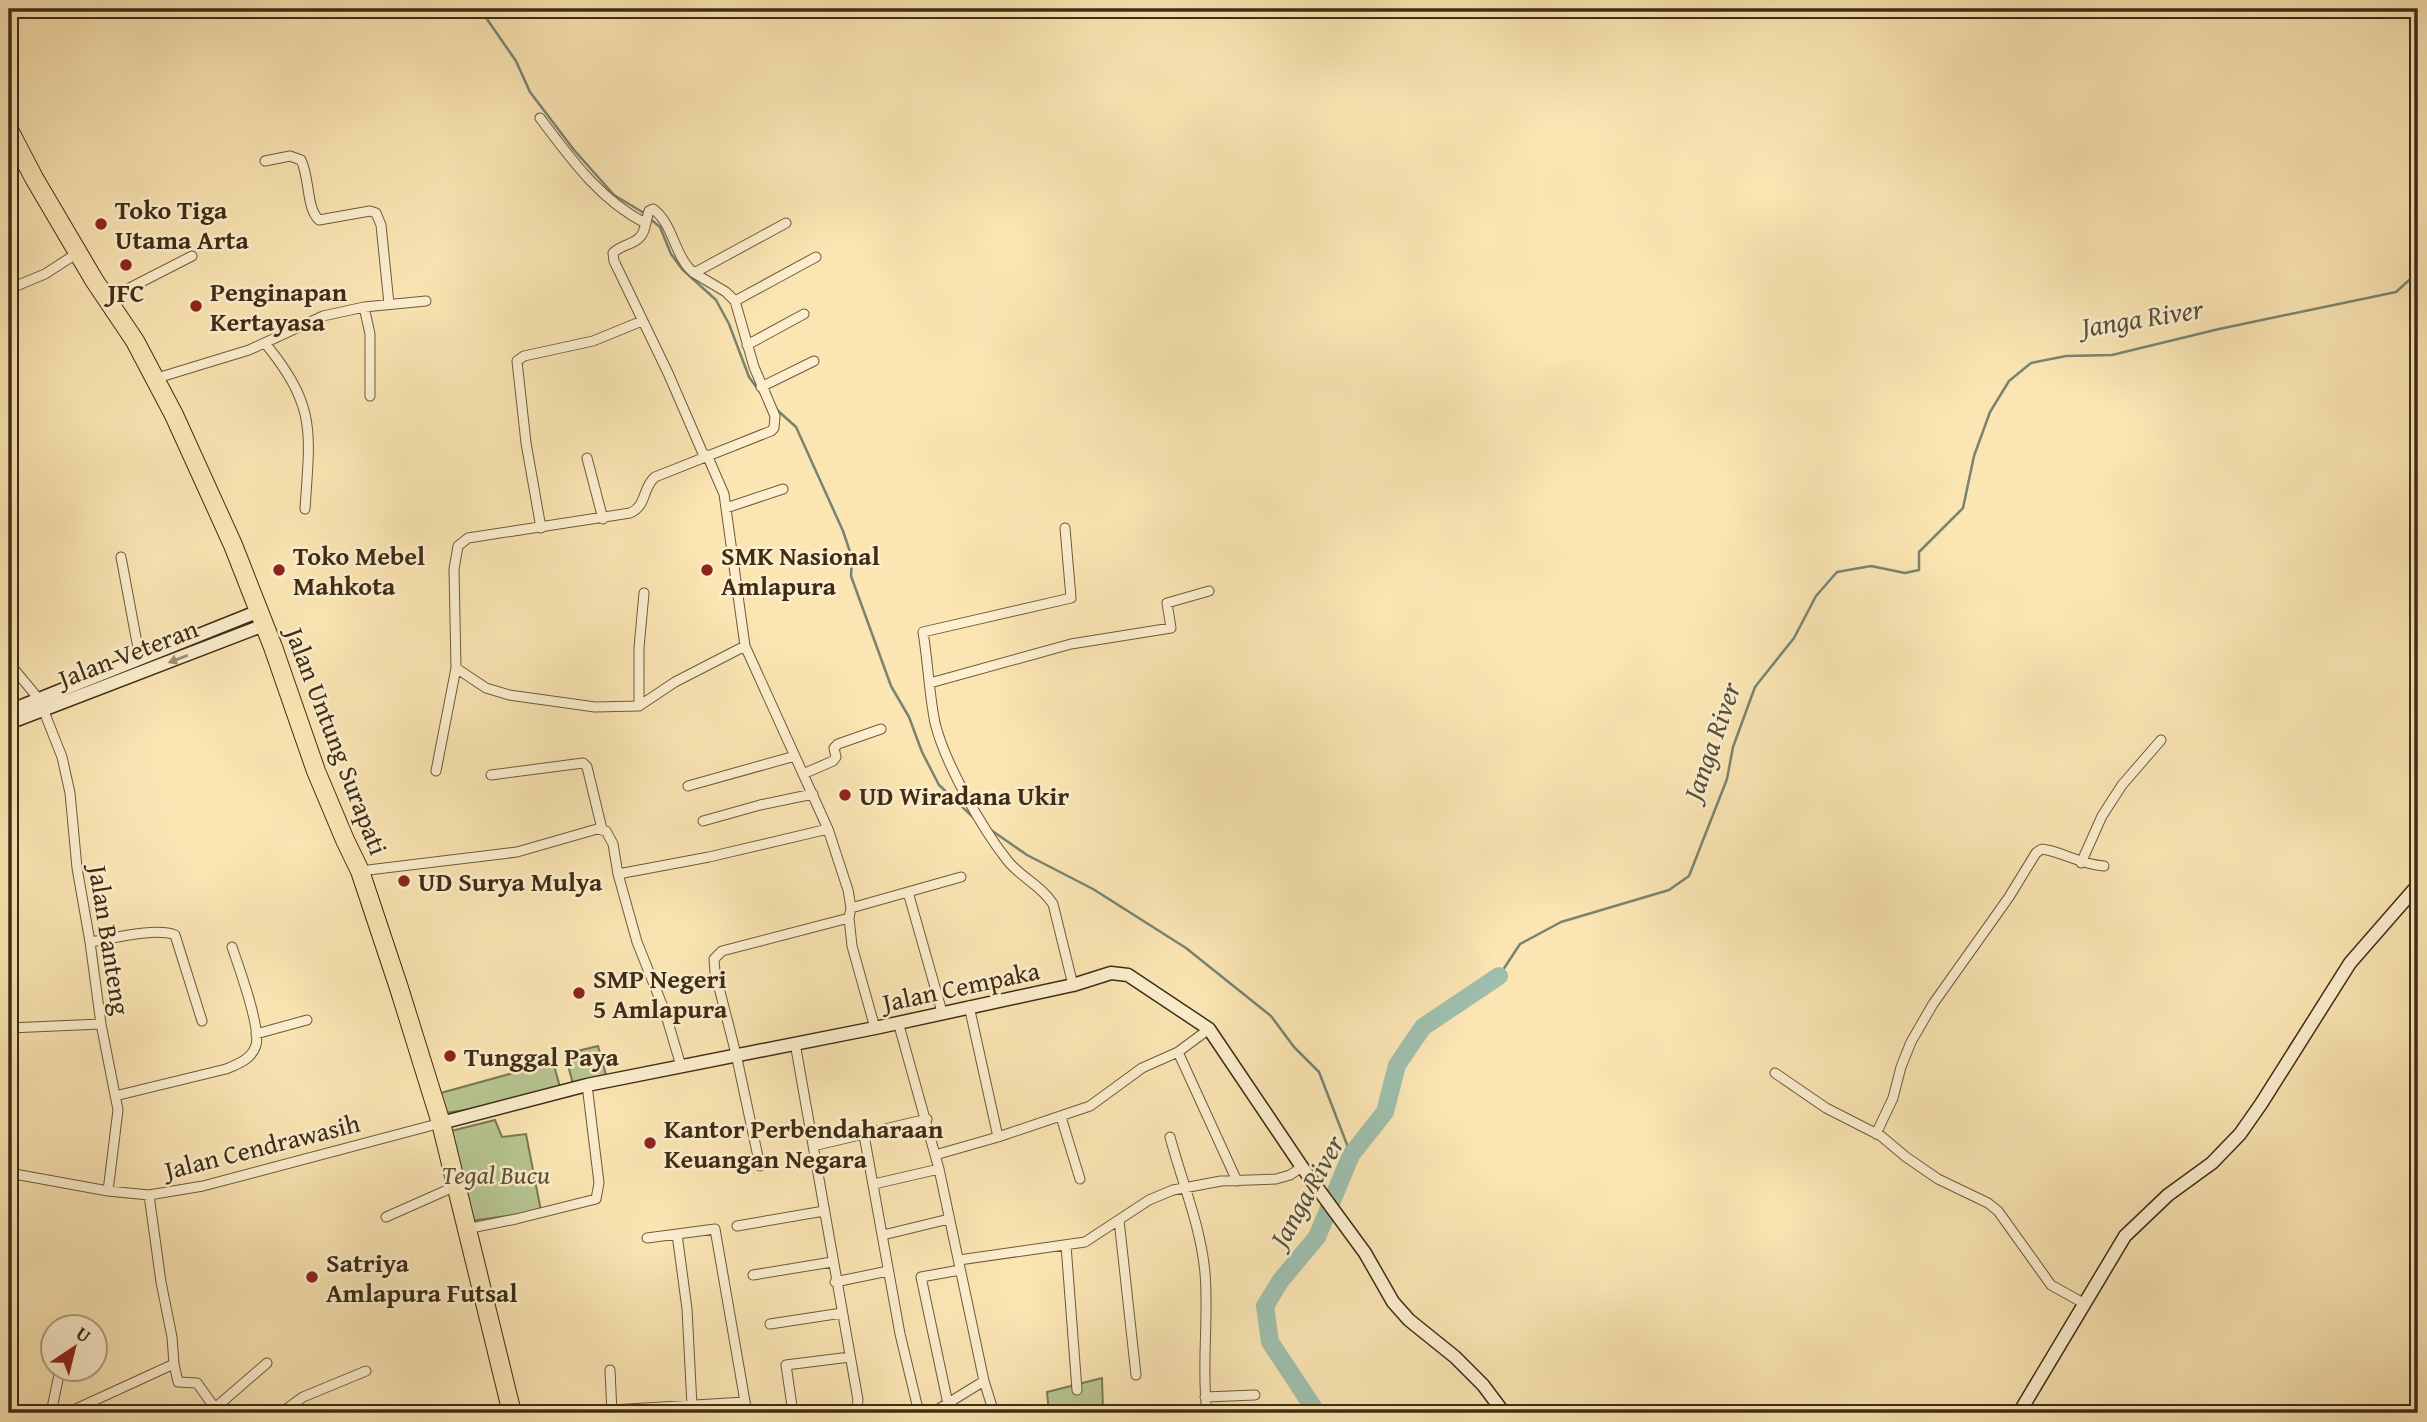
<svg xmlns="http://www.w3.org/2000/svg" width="2427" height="1422" font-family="'Gentium Book Plus',serif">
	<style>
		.green { fill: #b7c691; stroke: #7a7953; stroke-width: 2 }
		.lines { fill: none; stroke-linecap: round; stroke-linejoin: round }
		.stream { stroke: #788471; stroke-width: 2.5 }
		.river { stroke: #9ebfae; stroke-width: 18 }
		.street-casing { stroke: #6d5a3c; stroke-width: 11 }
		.secondary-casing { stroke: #3e2c15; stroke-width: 15 }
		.highway-casing { stroke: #3e2c15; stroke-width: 20 }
		.street { stroke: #fceece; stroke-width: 9 }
		.secondary { stroke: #fceece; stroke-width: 12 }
		.highway { stroke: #fae5b3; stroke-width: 18 }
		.oneway { fill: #9d8d72 }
		.poi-dot { fill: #8f2418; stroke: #fceece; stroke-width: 2.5 }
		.labels { text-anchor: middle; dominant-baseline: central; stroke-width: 5; stroke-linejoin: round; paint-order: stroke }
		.poi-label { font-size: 26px; font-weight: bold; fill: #3e2c15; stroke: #fceece; text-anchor: start }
		.street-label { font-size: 26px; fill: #3e2c15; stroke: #fceece }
		.park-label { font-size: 26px; font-style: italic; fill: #5c5234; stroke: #fceece }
		.water-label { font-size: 28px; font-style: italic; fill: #56513b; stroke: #fceece }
	</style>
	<rect width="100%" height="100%" fill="#fae5b3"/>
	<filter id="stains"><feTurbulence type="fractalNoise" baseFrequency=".00286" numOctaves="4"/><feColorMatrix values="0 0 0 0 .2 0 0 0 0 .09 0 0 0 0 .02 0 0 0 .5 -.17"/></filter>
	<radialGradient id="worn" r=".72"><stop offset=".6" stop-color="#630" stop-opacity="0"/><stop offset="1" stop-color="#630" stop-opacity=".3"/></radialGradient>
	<!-- green -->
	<path class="green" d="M598,1046L606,1075L573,1084L565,1054Z
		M553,1062L560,1087C520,1095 481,1110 441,1113L437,1094Z
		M495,1120L502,1137L526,1134L541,1211L471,1221L447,1132Z
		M1102,1378L1103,1409L1100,1413H1049L1047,1392Z"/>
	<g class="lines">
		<!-- stream -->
		<path class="stream" d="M480,9L516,61L530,92L574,150L614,195L644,213
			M649,218L660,227L671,254L682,269L716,300L729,324L749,377L762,395
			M776,409L796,427L843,531L852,558L851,576L891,686L909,717L922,752L939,785L974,818
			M991,830L1027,855L1093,889L1186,948L1271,1016L1294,1047L1319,1072L1351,1155
			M1499,976L1520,944L1561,922L1669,890L1689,876L1727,779L1733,747L1755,687L1794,638L1816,596L1837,572L1871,566L1905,573L1919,570V552L1963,508L1974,456L1990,412L2009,381L2031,363L2066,356L2112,355L2219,329L2396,292L2418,272"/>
		<!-- river -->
		<path class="river" d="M1317,1413L1270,1342L1265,1306L1281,1280L1317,1237L1351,1155L1385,1112L1397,1065L1423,1027L1499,976"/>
		<!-- street casing -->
		<g class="street-casing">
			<path id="street" d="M540,118C571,159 599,199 645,223
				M265,161L290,156L301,160C310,178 306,208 319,220L370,211L376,213L381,225L389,304
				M694,273C674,257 674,224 653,209L649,211C646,219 646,232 639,238C632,245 621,245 613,253L614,261L668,373L704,456
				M9,289L45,274L79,252
				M108,299L192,256
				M735,301L816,257
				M364,307L370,334V396
				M265,343C317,407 310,431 305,509
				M747,345L804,314
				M154,379L249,350L323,316L364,307L426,301
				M761,387L814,361
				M707,455L724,494L745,646L828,829L848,890L851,908L849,918L852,946L875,1028
				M587,458L603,519
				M726,508L783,489
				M541,528L526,443L517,361L524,356L593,341L642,321
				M1065,528L1071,598L923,632C928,662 929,693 935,723C945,763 981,827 1007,860C1020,877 1041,885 1053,904L1073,985
				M121,557L140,659
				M9,663L38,698L43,709L62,757L70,793L77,868L90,942L101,1024L118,1110L108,1191
				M456,668L486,688L509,695L595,707L639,706L675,682L745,646
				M930,683L1071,644L1171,628L1167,603L1209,591
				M639,706V648L644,593
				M436,771L456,668L454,569L458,546L468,538L630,513C647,506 642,488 655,477L771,431L774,428L775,416L754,367L735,301L726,292L694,273L786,223
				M803,774L833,761L836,757L834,748L838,744L881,729
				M491,775L583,763L587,767L602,829
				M688,786L795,756
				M703,821L760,805L813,794
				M2081,863L2102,816L2122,785L2161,740
				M360,871L517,852L597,829L606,831L613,844L618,874L637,942L665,1012L681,1066
				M618,874L709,857L828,829
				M908,892L942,1012
				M851,908L961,877
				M90,942C111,939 156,927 175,935L202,1021
				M969,1006L998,1137
				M898,1022L939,1169L984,1381L994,1413
				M9,1028L101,1024
				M256,1034L307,1020
				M795,1043L858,1400L856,1413
				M1178,1052L1237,1181
				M1775,1073L1826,1108L1881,1136L1906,1157L1938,1179L1988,1203L1998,1211L2051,1285L2085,1304
				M115,1096L226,1069C238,1064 252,1059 256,1045C261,1028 239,967 232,947
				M1061,1117L1080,1179
				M1876,1134L1893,1098L1901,1067L1911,1042L1933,1004L2009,897L2036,853C2041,850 2040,848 2047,850C2067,854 2080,864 2104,866
				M864,1135L900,1334L919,1413
				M1170,1137C1182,1182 1201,1227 1205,1273C1209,1320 1201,1367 1207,1413
				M813,1146L927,1119
				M935,1155L998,1137L1090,1106L1142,1068L1178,1052L1209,1029
				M760,1166L736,1054L715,972L714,959L722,951L849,918
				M9,1173L108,1191L149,1195L203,1186L441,1123
				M874,1184L939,1169
				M386,1217L456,1186
				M1119,1220L1136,1375
				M737,1226L824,1211
				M466,1229L516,1219L596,1199L599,1183L587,1085
				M677,1234L687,1309L692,1406
				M883,1235L949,1219
				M647,1238L715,1229L747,1413
				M1066,1245L1077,1390
				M959,1260L1085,1242L1149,1200L1173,1190L1221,1181L1276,1179L1290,1175L1302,1167
				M753,1275L832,1262
				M835,1282L888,1271
				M770,1324L842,1313
				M2416,1324L2418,1326
				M174,1364L178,1382L197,1383L215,1408
				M610,1370L612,1413
				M1205,1397L1255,1395
				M948,1404L921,1277L960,1270
				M612,1410L745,1402
				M51,1413L60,1370
				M67,1413L174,1364L172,1337L161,1282L149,1195
				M220,1413L215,1408L267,1363
				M281,1413L303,1397L366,1371
				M793,1413L786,1365L850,1357
				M932,1413L984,1381"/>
		</g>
		<!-- secondary casing -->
		<g class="secondary-casing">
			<path id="secondary" d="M9,711L259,611
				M9,723L264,625
				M441,1123L587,1085L875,1028L1073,985L1111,973L1128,975L1209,1029L1302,1167L1365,1253L1393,1302L1409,1320L1455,1357L1483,1385L1504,1413
				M2019,1413L2125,1236L2168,1195L2212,1163L2240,1134L2261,1104L2350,963L2418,885"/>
		</g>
		<!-- highway casing -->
		<g class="highway-casing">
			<path id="highway" d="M9,130L34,178L94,280L135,341L174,415L233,545L273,647L316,771L345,840L360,871L399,988L441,1123L512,1413"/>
		</g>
		<!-- street -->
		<use href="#street" class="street"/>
		<!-- secondary -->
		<use href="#secondary" class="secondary"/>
		<!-- highway -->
		<use href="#highway" class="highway"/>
	</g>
	<!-- one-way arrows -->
	<defs><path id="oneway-solid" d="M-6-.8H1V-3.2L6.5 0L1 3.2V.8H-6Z" transform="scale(1.75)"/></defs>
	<use class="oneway" href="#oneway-solid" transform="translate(178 659) rotate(159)"/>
	<!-- markers -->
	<g class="poi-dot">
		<circle cx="101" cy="224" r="7"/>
		<circle cx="126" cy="265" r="7"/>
		<circle cx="196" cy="306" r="7"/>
		<circle cx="279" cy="570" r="7"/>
		<circle cx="707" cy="570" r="7"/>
		<circle cx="845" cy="795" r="7"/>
		<circle cx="404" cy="881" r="7"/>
		<circle cx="579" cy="993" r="7"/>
		<circle cx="450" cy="1056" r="7"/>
		<circle cx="650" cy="1143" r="7"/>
		<circle cx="312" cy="1277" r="7"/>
	</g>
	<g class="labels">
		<!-- poi labels -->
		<g class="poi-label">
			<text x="115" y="209">Toko Tiga<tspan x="115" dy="30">Utama Arta</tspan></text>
			<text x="210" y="291">Penginapan<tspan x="210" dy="30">Kertayasa</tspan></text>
			<text x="126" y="292" text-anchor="middle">JFC</text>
			<text x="293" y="555">Toko Mebel<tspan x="293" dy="30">Mahkota</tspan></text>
			<text x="721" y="555">SMK Nasional<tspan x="721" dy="30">Amlapura</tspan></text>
			<text x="859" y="795">UD Wiradana Ukir</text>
			<text x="418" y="881">UD Surya Mulya</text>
			<text x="593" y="978">SMP Negeri<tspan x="593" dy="30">5 Amlapura</tspan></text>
			<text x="464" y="1056">Tunggal Paya</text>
			<text x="664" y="1128">Kantor Perbendaharaan<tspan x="664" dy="30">Keuangan Negara</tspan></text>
			<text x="326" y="1262">Satriya<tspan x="326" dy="30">Amlapura Futsal</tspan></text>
		</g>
		<!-- street labels -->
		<g class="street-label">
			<text transform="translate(128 653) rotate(-21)">Jalan Veteran</text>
			<text transform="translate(337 741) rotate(69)">Jalan Untung Surapati</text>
			<text transform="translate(110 940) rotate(81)">Jalan Banteng</text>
			<text transform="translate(961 986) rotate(-12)">Jalan Cempaka</text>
			<text transform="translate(262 1146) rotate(-14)">Jalan Cendrawasih</text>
		</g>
		<!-- park labels -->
		<g class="park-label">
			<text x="496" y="1174">Tegal Bucu</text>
		</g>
		<!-- water labels -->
		<g class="water-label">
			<text transform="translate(2142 317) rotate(-9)">Janga River</text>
			<text transform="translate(1711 741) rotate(-71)">Janga River</text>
			<text transform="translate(1306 1191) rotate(-61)">Janga River</text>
		</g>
	</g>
	<!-- margin -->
	<rect width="2427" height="1422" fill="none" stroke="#fae5b3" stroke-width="35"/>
	<rect x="10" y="10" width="2406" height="1401" fill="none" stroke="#3e2c15" stroke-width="3.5"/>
	<rect x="18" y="18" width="2392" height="1387" fill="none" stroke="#3e2c15" stroke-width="2"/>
	<!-- north arrow -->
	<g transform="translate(74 1348) rotate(35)"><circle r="33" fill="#fceece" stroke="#b0a084" stroke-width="2"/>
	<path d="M0-5L12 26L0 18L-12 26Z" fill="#8f2418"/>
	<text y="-10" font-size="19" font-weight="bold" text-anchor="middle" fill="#3e2c15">U</text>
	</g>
	<rect width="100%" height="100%" filter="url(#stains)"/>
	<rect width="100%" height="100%" fill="url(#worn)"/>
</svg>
